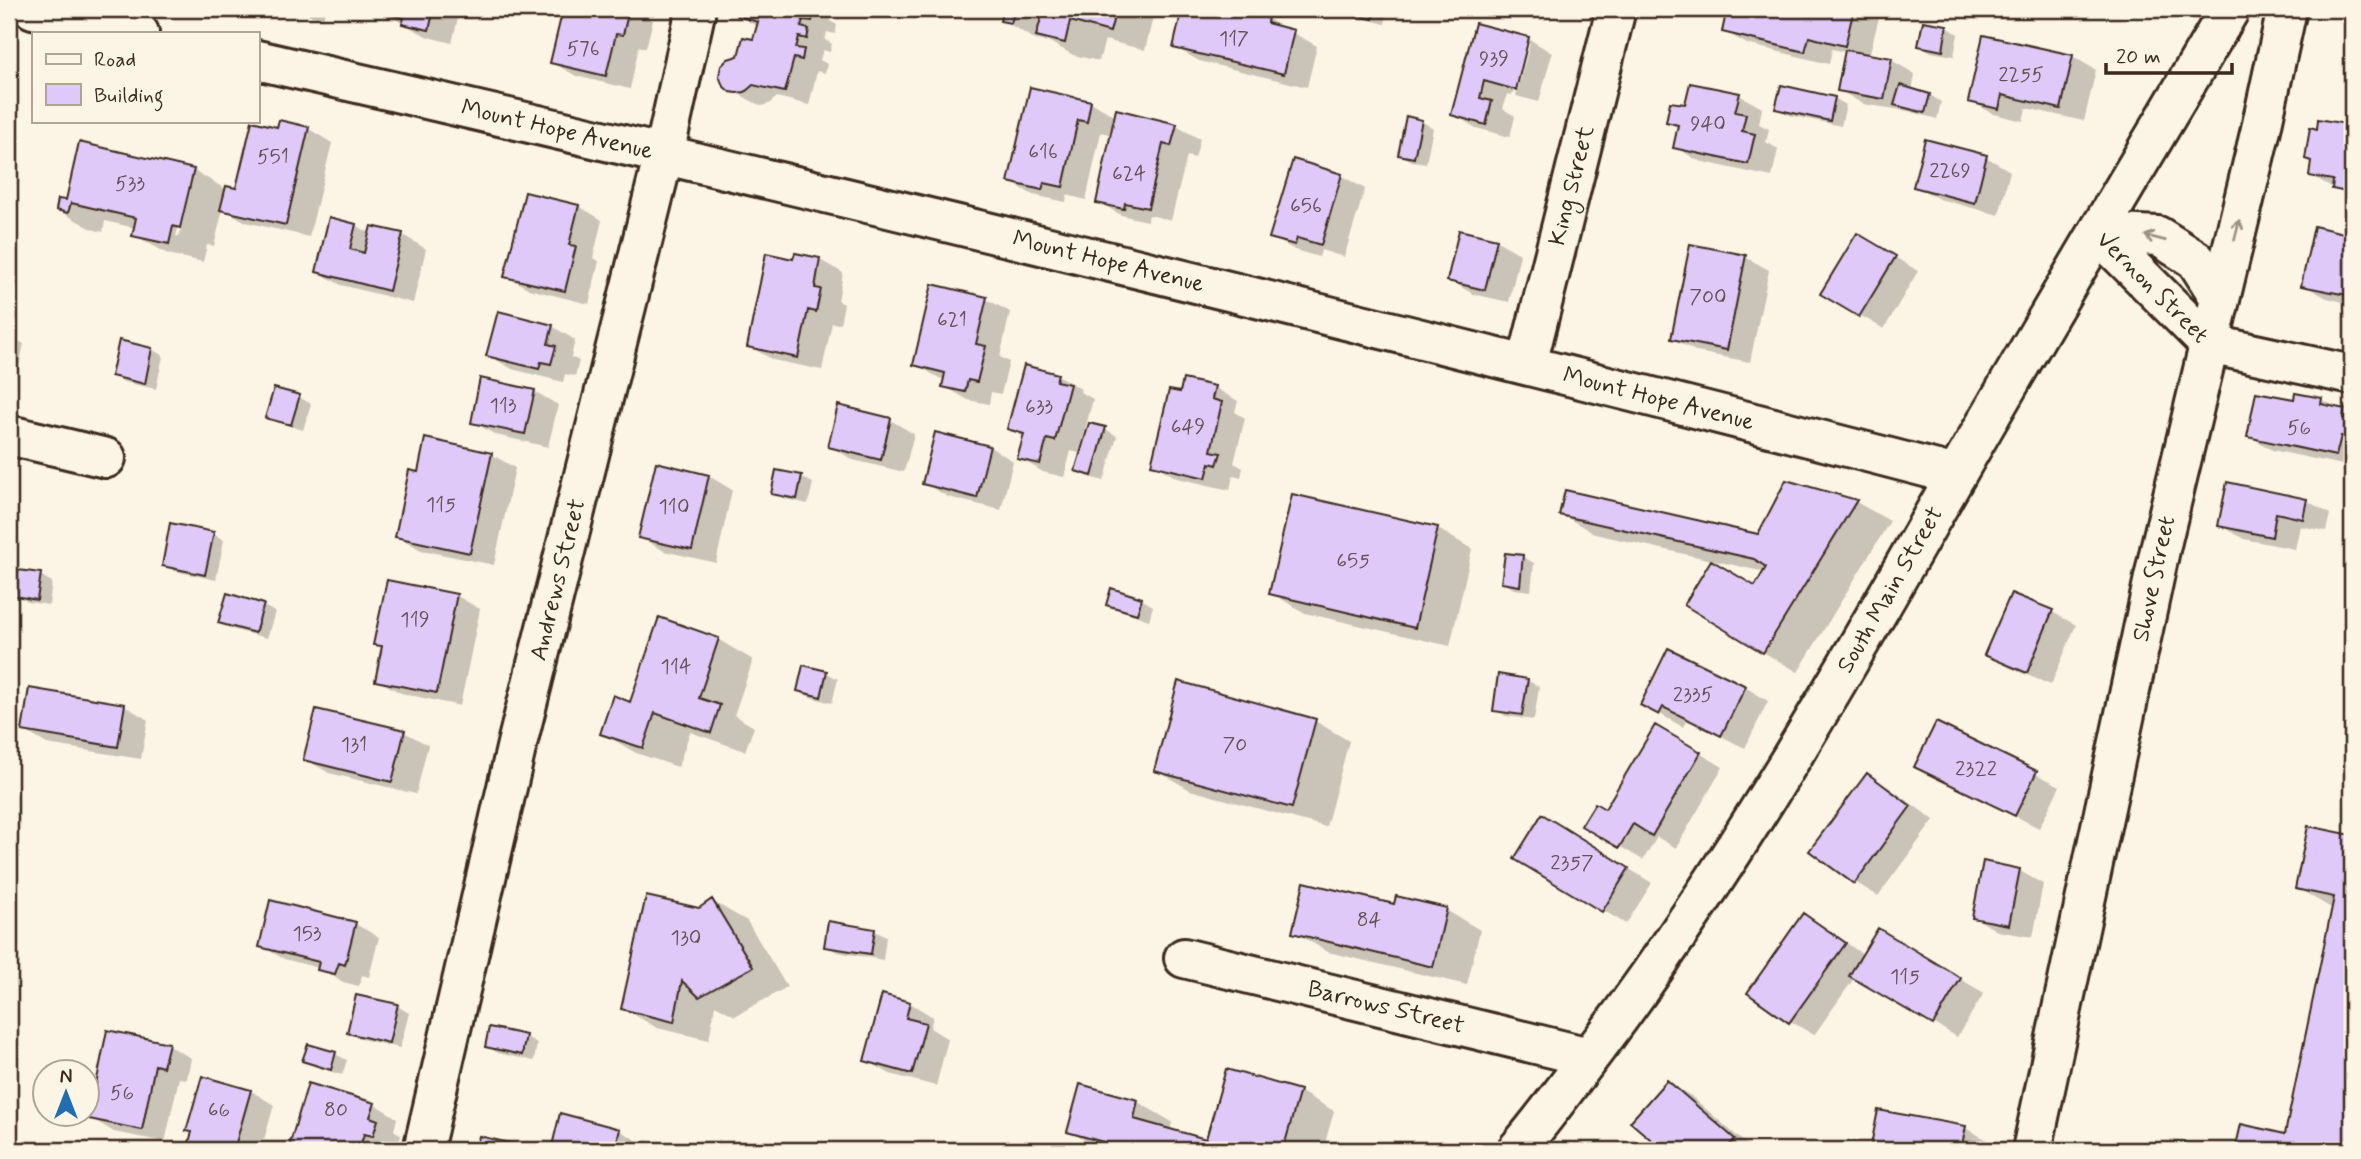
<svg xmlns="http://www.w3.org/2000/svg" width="2361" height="1159" font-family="Mynerve,sans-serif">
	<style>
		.shadow { fill: #0003; fill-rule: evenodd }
		.building { fill: #dfc9f9; stroke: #3b2a1e; stroke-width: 2 }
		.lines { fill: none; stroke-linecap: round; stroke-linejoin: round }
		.minor-casing { stroke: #3b2a1e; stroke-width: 44 }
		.major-casing { stroke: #3b2a1e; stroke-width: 44 }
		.minor { stroke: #fcf5e5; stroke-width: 38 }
		.major { stroke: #fcf5e5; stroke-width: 38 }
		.oneway { stroke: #9c9082 }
		.labels { text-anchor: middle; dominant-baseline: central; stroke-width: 5; stroke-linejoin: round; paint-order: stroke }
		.number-label { font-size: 21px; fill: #645255 }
		.street-label { font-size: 24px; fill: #3b2a1e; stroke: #fcf5e5 }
	</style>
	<rect width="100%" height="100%" fill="#fcf5e5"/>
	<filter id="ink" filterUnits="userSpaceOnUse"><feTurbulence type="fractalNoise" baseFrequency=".0143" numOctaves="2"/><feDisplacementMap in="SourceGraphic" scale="14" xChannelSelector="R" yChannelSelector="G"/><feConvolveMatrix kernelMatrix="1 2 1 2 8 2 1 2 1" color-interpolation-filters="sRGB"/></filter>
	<g filter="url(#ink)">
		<!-- shadow -->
		<path class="shadow" d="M237,9H262L261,14Z
			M299,9H326L323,18L312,16Z
			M334,9H351V13Z
			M381,9H460L452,43L428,37L380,11Z
			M565,9H648L647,17L653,20L646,48L639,46L630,89L576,76L552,62Z
			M740,9H833L830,21L837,25L835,34L827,32L825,40L832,44L830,52L823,50L820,60L827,64L825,73L817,71L809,105L777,97L769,104L761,106L731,90L739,58L754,42L758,27L739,16Z
			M1004,9H1155L1145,50L1105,40L1099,61L1073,55L1046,40V42L1036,40L1002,20Z
			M1184,9H1225L1268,19L1317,46L1307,87L1199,61L1175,47Z
			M1354,9H1388L1385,24L1365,19L1353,13Z
			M1713,9H1862L1879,18L1869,56L1891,60L1915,74L1912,91L1930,95L1941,102L1937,119L1908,111L1863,104L1839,90L1846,52L1832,49L1829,64L1747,44L1724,31L1726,21L1712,13Z
			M1476,26L1529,39L1552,53L1539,102L1516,96L1530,43H1526L1512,95L1507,94L1503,109L1515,116L1510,137L1476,128L1453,114Z
			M1947,27L1958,34L1954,56L1931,52L1920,46Z
			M2072,56L2096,70L2084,121L2026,108L2023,121L1994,114L1970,101Z
			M1031,89L1091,102L1116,117L1176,126L1200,139L1195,158L1187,156L1171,220L1149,215L1147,221L1121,215L1098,202L1112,135L1101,132L1086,200L1067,195L1066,202L1033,195L1010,182Z
			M1739,95L1762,108L1759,124L1769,129L1766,142L1778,149L1772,177L1699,161L1675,147L1679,128L1668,122L1686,106Z
			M1834,98L1846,105L1841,126L1789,115L1777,108Z
			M1421,121L1433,128L1426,163L1412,161L1400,154Z
			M2320,121L2352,127V199L2311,175L2313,162L2306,159L2318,131Z
			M280,122L309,129L332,143L309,237L246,222L223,209L214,246L207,245L203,262L168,254L134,235L135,228L105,221L103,232L92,229L58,210L67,202L193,170L227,190H237L279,129ZM190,178H193L179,237L176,236Z
			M1986,157L2010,171L1999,215L1939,199L1915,186Z
			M1294,161L1342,176L1365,189L1344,257L1321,250L1319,257L1295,250L1271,237Z
			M579,206L602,220L593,258L599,261L589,304L529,289L506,276Z
			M330,219L356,225L371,234L372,228L403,235L426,249L413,303L341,285L318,272Z
			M2315,229L2352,236V304L2327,298L2303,285Z
			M1460,232L1497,241L1520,254L1509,302L1473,294L1449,280Z
			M1858,235L1918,271L1884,329L1823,294Z
			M796,255L820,260L843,273L838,301L844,304L840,324L832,323L822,370L773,360L749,346Z
			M1745,257L1769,270L1750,362L1697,352L1673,339Z
			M986,299L1010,312L1000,357L1009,362L1001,394L991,392L989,404L968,400L944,386L946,380L939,378L915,364Z
			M552,326L575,340L571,357L579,361L575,376L565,374L563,382L512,369L488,355Z
			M9,336L24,344L13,394L9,393Z
			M152,349L163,356L156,389L124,382L113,375Z
			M1057,375L1081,389L1080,392L1093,399L1079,453L1071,451L1064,477L1043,472L1019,458L1025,438L1009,429Z
			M1185,381L1215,388L1238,401L1235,412L1245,418L1234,463L1243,468L1241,477L1233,475L1230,490L1177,478L1153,464L1182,394Z
			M534,391L558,405L548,447L496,435L473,422Z
			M299,397L311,404L303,430L279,423L267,417Z
			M2322,400L2352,415V467L2272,450L2249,436L2296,402Z
			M890,420L914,434L904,472L853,460L830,446Z
			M1105,429L1117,436L1104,481L1089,477L1077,471Z
			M937,434L990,447L1013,461L1001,510L948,497L924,483Z
			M491,454L515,468L494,565L421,550L397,536L419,474Z
			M657,464L709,476L732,490L716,563L664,551L640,537Z
			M801,477L813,483L808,504L785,499L773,493Z
			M1786,482L1856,502L1890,521L1798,672L1763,652L1756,588L1765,572L1595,534L1561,514L1759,536Z
			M2306,500L2330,514L2326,531L2300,526L2295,549L2244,539L2220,525Z
			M1438,529L1472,549L1450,646L1305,613L1271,593Z
			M213,534L224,540L216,580L175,571L164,565Z
			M1507,555L1523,557L1534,563L1531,591L1514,589L1503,582Z
			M40,575L52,582L49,605L28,602L17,595Z
			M389,582L457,596L480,609L460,706L401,693L377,680L383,649L375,644Z
			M1141,599L1153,606L1149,620L1120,610L1108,604Z
			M263,606L275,612L267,638L231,629L220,622Z
			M2052,612L2076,625L2051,685L2010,668L1987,654Z
			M660,619L719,640L753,660L734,715L754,727L745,751L690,732L678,767L636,753L602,733L631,704Z
			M827,673L838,679L832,703L810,697L799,690Z
			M1527,680L1539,687L1534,720L1506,716L1495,710Z
			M1745,687L1768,701L1745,748L1687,719L1683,727L1642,704Z
			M125,706L148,720L141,759L47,744L23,730Z
			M1315,721L1349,741L1326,827L1190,790L1156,770Z
			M1937,724L2060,786L2039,828L1917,766Z
			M1655,727L1723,767L1676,848L1657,837L1643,860L1583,825L1606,811Z
			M404,732L428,745L416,794L329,773L305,759Z
			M1867,775L1891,789L1934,820L1878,896L1855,882Z
			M2309,828L2352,837V1150H2237L2242,1127L2287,1136L2333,909L2297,888Z
			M1566,830L1652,883L1626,924L1516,858Z
			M1984,863L2020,871L2043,884L2033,937L1997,931L1974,917Z
			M712,901L747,921L787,987L735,1016L715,1005L709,1040L657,1028L623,1008L699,910Z
			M1396,906L1446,910L1480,930L1467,985L1328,952L1294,932Z
			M1804,915L1864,955L1902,944L1984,993L1957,1037L1855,977L1814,1035L1790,1021Z
			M829,923L875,931L886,937L883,960L837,952L826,946Z
			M355,924L379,937L369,977L362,975L359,986L343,982L319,968L284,959L261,946Z
			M883,996L910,1003L933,1017L930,1028L948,1039L936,1086L890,1074L866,1060Z
			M397,1006L409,1013L400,1048L361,1039L349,1032Z
			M491,1029L526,1037L537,1043L534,1061L498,1053L487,1046Z
			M168,1045L191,1058L187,1079L179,1078L165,1142L114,1132L91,1118Z
			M335,1054L347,1060L342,1075L316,1067L304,1060Z
			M1667,1082L1691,1096L1753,1150H1665L1632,1122Z
			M309,1085L374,1104L397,1118L394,1130L401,1135L397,1149L388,1146L387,1150H290Z
			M1081,1086L1138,1102L1172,1122L1170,1131L1208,1141L1299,1091L1334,1111L1323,1150H1102L1069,1131Z
			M251,1091L274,1105L261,1150H207L192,1141L194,1133L188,1130Z
			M1879,1112L1965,1128L1989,1141L1987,1150H1872Z
			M562,1115L619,1130L643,1144L641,1150H553Z"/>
		<!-- building -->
		<path class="building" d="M379,9H434L429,30L402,24L404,18L378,12Z
			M563,9H629L623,35L616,34L606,76L550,63Z
			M739,9L814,10L812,21L803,20L801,27L809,29L807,39L799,37L796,48L804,49L802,60L794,58L785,92L753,85L745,92L736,93L730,92L723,86L719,76L721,66L728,59L738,56L743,37L753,39L758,22L737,16Z
			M1003,9H1015L1011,23L1000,21Z
			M1018,9H1116L1110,32L1070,21L1065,43L1036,36L1042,15Z
			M1182,9H1233L1268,17L1267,23L1294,30L1284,74L1173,48Z
			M1353,9H1375L1373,19L1351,14Z
			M1712,9H1854L1845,46L1809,37L1805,52L1722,32L1725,18L1710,14Z
			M1923,21L1947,25L1943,51L1918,46Z
			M1475,23L1529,37L1516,90L1484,81L1480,98L1492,101L1486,125L1451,115Z
			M1983,35L2073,55L2061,109L2002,95L1999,109L1968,102Z
			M1845,50L1892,58L1884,99L1837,91Z
			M1690,83L1740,93L1735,112L1746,114L1742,131L1755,134L1748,164L1673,148L1678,125L1666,122L1670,102L1685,104Z
			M1781,85L1835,97L1830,121L1775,109Z
			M1900,85L1930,94L1925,113L1894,105Z
			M1030,87L1091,101L1087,122L1078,120L1063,187L1044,183L1042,190L1008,182Z
			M1116,109L1177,124L1171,146L1163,144L1148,208L1125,203L1124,209L1096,203Z
			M1406,116L1422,120L1414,158L1398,155Z
			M2318,119L2352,125V193L2332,189L2333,180L2309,176L2311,161L2305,159L2310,127L2317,129Z
			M279,120L309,127L286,225L220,210L226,186L236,188L252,121L277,127Z
			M1925,139L1987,155L1975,203L1913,187Z
			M79,142L194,169L180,228L173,226L169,244L132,236L136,218L71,203L68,213L56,210L58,199L66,200Z
			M1293,159L1342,174L1321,245L1297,238L1295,245L1269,238Z
			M525,192L579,205L569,245L576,246L565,291L504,277Z
			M329,217L356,224L350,249L364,253L371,226L403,233L389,291L316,272Z
			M2314,226L2352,235V296L2301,286Z
			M1459,230L1497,239L1485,290L1447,281Z
			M1857,233L1896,256L1859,317L1820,294Z
			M1690,244L1746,255L1727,350L1671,339Z
			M766,253L793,259L795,253L820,258L815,288L821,289L816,312L808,310L798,358L747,347Z
			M932,284L987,297L976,344L986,346L977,382L968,380L965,392L942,387L945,373L913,365Z
			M498,311L553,325L548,344L556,346L551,364L541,362L539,369L486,356Z
			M119,340L152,348L145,384L111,376Z
			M1024,365L1058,374L1056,381L1070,384L1055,441L1047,439L1040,464L1017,459L1024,434L1007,429Z
			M480,378L535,390L525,434L471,423Z
			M1183,379L1215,386L1212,399L1222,402L1211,451L1221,453L1217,465L1210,463L1206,478L1151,465L1169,390L1180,392Z
			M274,388L300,395L291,425L265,418Z
			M2256,392L2294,399L2295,393L2322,398L2321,404L2345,409L2343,418L2351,420L2347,437L2341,436L2336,456L2247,437Z
			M838,405L891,418L881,460L828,447Z
			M1089,423L1106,427L1092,476L1075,471Z
			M935,432L990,446L977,498L922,484Z
			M425,438L492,453L470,553L395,537L409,470L418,472Z
			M656,462L709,475L692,550L638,538Z
			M776,470L802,475L797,499L771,494Z
			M1786,480L1857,500L1763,653L1684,605L1711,560L1755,586L1766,567L1754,559L1559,515L1565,490L1758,534Z
			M2227,482L2307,499L2303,519L2276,513L2272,537L2218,526Z
			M1292,494L1438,527L1415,628L1269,594Z
			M170,523L214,532L205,575L162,566Z
			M1505,553L1523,555L1520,586L1501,583Z
			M18,570L41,573L37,600L15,596Z
			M387,580L457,594L437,693L375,681L382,646L373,645Z
			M1111,588L1142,598L1137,614L1106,605Z
			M227,593L264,604L255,633L218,623Z
			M2011,593L2053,610L2027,673L1984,655Z
			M659,617L719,638L699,698L720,705L711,733L655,713L643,748L600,734L613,695L630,702Z
			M1668,648L1746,686L1721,736L1663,707L1659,715L1640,705Z
			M803,665L827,671L821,697L797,691Z
			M1498,674L1528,679L1522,715L1493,711Z
			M1178,681L1316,719L1292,808L1154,771Z
			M29,688L125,704L118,747L22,731Z
			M316,709L405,730L392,782L303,760Z
			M1936,722L2037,771L2015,816L1914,767Z
			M1655,725L1701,752L1652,836L1633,824L1619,848L1581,826L1595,803L1605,809Z
			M1867,773L1911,806L1854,884L1809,851Z
			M1542,814L1629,868L1602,912L1514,859Z
			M2308,826L2352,835V1150H2235L2241,1124L2285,1134L2334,897L2295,889Z
			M1983,861L2020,869L2009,925L1972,918Z
			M1304,882L1394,904L1396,896L1447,908L1433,967L1292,933Z
			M646,896L699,908L712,899L753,967L699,997L682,981L674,1022L621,1009Z
			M270,900L356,922L345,965L339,963L335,974L317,970L319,962L259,947Z
			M1803,913L1846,943L1789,1023L1747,993Z
			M828,921L875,929L871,954L824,947Z
			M1878,928L1961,978L1933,1025L1849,976Z
			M882,994L910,1002L906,1018L926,1023L912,1074L864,1061Z
			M356,995L398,1004L389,1043L347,1033Z
			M489,1027L526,1035L522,1055L485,1047Z
			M107,1030L169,1043L163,1067L155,1065L142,1130L89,1119Z
			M308,1044L336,1052L331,1070L302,1061Z
			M1226,1069L1300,1090L1283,1150H1132L1067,1132L1080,1084L1138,1100L1134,1119L1206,1139Z
			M202,1076L251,1090L234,1150H218L189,1142L192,1132L186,1131Z
			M1667,1080L1735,1139L1725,1150H1663L1630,1122Z
			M308,1083L375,1103L370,1117L378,1120L373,1136L364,1134L359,1150H288Z
			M1878,1110L1966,1126L1961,1150H1870Z
			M560,1113L620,1129L615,1150H551Z
			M479,1136L531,1148L530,1150H476Z"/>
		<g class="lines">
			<!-- minor casing -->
			<g class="minor-casing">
				<g id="minor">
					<path id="s1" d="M2098,233L2209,344L2352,375"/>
					<path d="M2098,233L2158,236L2196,260L2220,298"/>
					<path id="s2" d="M1527,364L1616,9"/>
					<path d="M9,435L106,458"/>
					<path id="s3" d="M1184,958L1589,1057"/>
					<path id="s4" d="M423,1150L517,744L664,154L696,9"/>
					<path id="s5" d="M2032,1150L2161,545L2261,129L2287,9"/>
				</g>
			</g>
			<!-- major casing -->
			<g class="major-casing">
				<g id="major">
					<path d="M33,9L139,33"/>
					<path id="s6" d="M257,60C826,190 1392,329 1956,475"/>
					<path id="s7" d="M1517,1150C1548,1114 1575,1075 1604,1038C1730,869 1835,688 1939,505C2034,338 2133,174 2230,9"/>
				</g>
			</g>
			<!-- minor -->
			<use href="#minor" class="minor"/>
			<!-- major -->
			<use href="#major" class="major"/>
		</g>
		<!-- one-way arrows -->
		<defs><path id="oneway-shaft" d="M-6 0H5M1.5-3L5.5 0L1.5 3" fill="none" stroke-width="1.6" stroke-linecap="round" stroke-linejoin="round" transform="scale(1.75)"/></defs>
		<g class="oneway">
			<use href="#oneway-shaft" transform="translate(2237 230) rotate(-76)"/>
			<use href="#oneway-shaft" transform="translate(2155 238) rotate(-165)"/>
		</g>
	</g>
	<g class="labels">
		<!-- number labels -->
		<g class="number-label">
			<text x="1234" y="39">117</text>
			<text x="583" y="49">576</text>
			<text x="1494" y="59">939</text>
			<text x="2021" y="75">2255</text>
			<text x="1708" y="124">940</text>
			<text x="1043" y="152">616</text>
			<text x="273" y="157">551</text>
			<text x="1950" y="171">2269</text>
			<text x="1129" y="174">624</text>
			<text x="130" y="184">533</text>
			<text x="1306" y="206">656</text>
			<text x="1708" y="297">700</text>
			<text x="952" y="320">621</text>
			<text x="503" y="406">113</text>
			<text x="1039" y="407">633</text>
			<text x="1188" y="427">649</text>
			<text x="2299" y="428">56</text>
			<text x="441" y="505">115</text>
			<text x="674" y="507">110</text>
			<text x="1353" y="561">655</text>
			<text x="415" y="620">119</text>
			<text x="676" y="667">114</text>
			<text x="1693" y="695">2335</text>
			<text x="354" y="745">131</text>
			<text x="1235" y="745">70</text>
			<text x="1976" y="769">2322</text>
			<text x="1572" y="863">2357</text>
			<text x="1369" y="920">84</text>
			<text x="307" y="934">153</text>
			<text x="686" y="938">130</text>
			<text x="1905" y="977">115</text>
			<text x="122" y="1093">56</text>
			<text x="219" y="1110">66</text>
			<text x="336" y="1110">80</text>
		</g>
		<!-- street labels -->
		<g class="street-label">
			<text stroke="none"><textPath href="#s6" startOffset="308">Mount Hope Avenue</textPath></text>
			<text stroke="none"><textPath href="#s2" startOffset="184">King Street</textPath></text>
			<text stroke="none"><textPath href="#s6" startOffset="875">Mount Hope Avenue</textPath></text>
			<text stroke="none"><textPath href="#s1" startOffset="77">Vernon Street</textPath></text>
			<text stroke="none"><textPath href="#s6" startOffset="1442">Mount Hope Avenue</textPath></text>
			<text stroke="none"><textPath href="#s5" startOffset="584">Shove Street</textPath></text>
			<text stroke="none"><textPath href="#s4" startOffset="586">Andrews Street</textPath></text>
			<text stroke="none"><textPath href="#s7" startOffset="674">South Main Street</textPath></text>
			<text stroke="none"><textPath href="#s3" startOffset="208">Barrows Street</textPath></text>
		</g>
	</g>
	<!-- margin -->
	<rect width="2361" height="1159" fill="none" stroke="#fcf5e5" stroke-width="35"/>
	<rect x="18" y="18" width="2326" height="1124" fill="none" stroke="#3b2a1e" stroke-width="2.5" filter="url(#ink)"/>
	<!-- legend -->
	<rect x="32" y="32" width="228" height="91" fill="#fcf5e5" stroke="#afa495" stroke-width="2"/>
	<rect x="46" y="54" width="35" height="10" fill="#fcf5e5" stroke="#afa495" stroke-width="2"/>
	<text x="94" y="66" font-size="21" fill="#3b2a1e">Road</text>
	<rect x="46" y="84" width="35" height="21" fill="#dfc9f9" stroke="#afa495" stroke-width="2"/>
	<text x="94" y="102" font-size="21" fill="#3b2a1e">Building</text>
	<!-- north arrow -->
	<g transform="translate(66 1093)"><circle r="33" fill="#fcf5e5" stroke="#afa495" stroke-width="2"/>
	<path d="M0-5L12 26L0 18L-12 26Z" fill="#1f6fb2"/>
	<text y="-10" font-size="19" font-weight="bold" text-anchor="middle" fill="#3b2a1e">N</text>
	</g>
	<!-- scale -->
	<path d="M2106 63v10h126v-10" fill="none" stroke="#3b2a1e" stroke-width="3.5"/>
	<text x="2116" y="63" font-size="21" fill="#3b2a1e" stroke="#fcf5e5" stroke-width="5" paint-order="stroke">20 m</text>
</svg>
